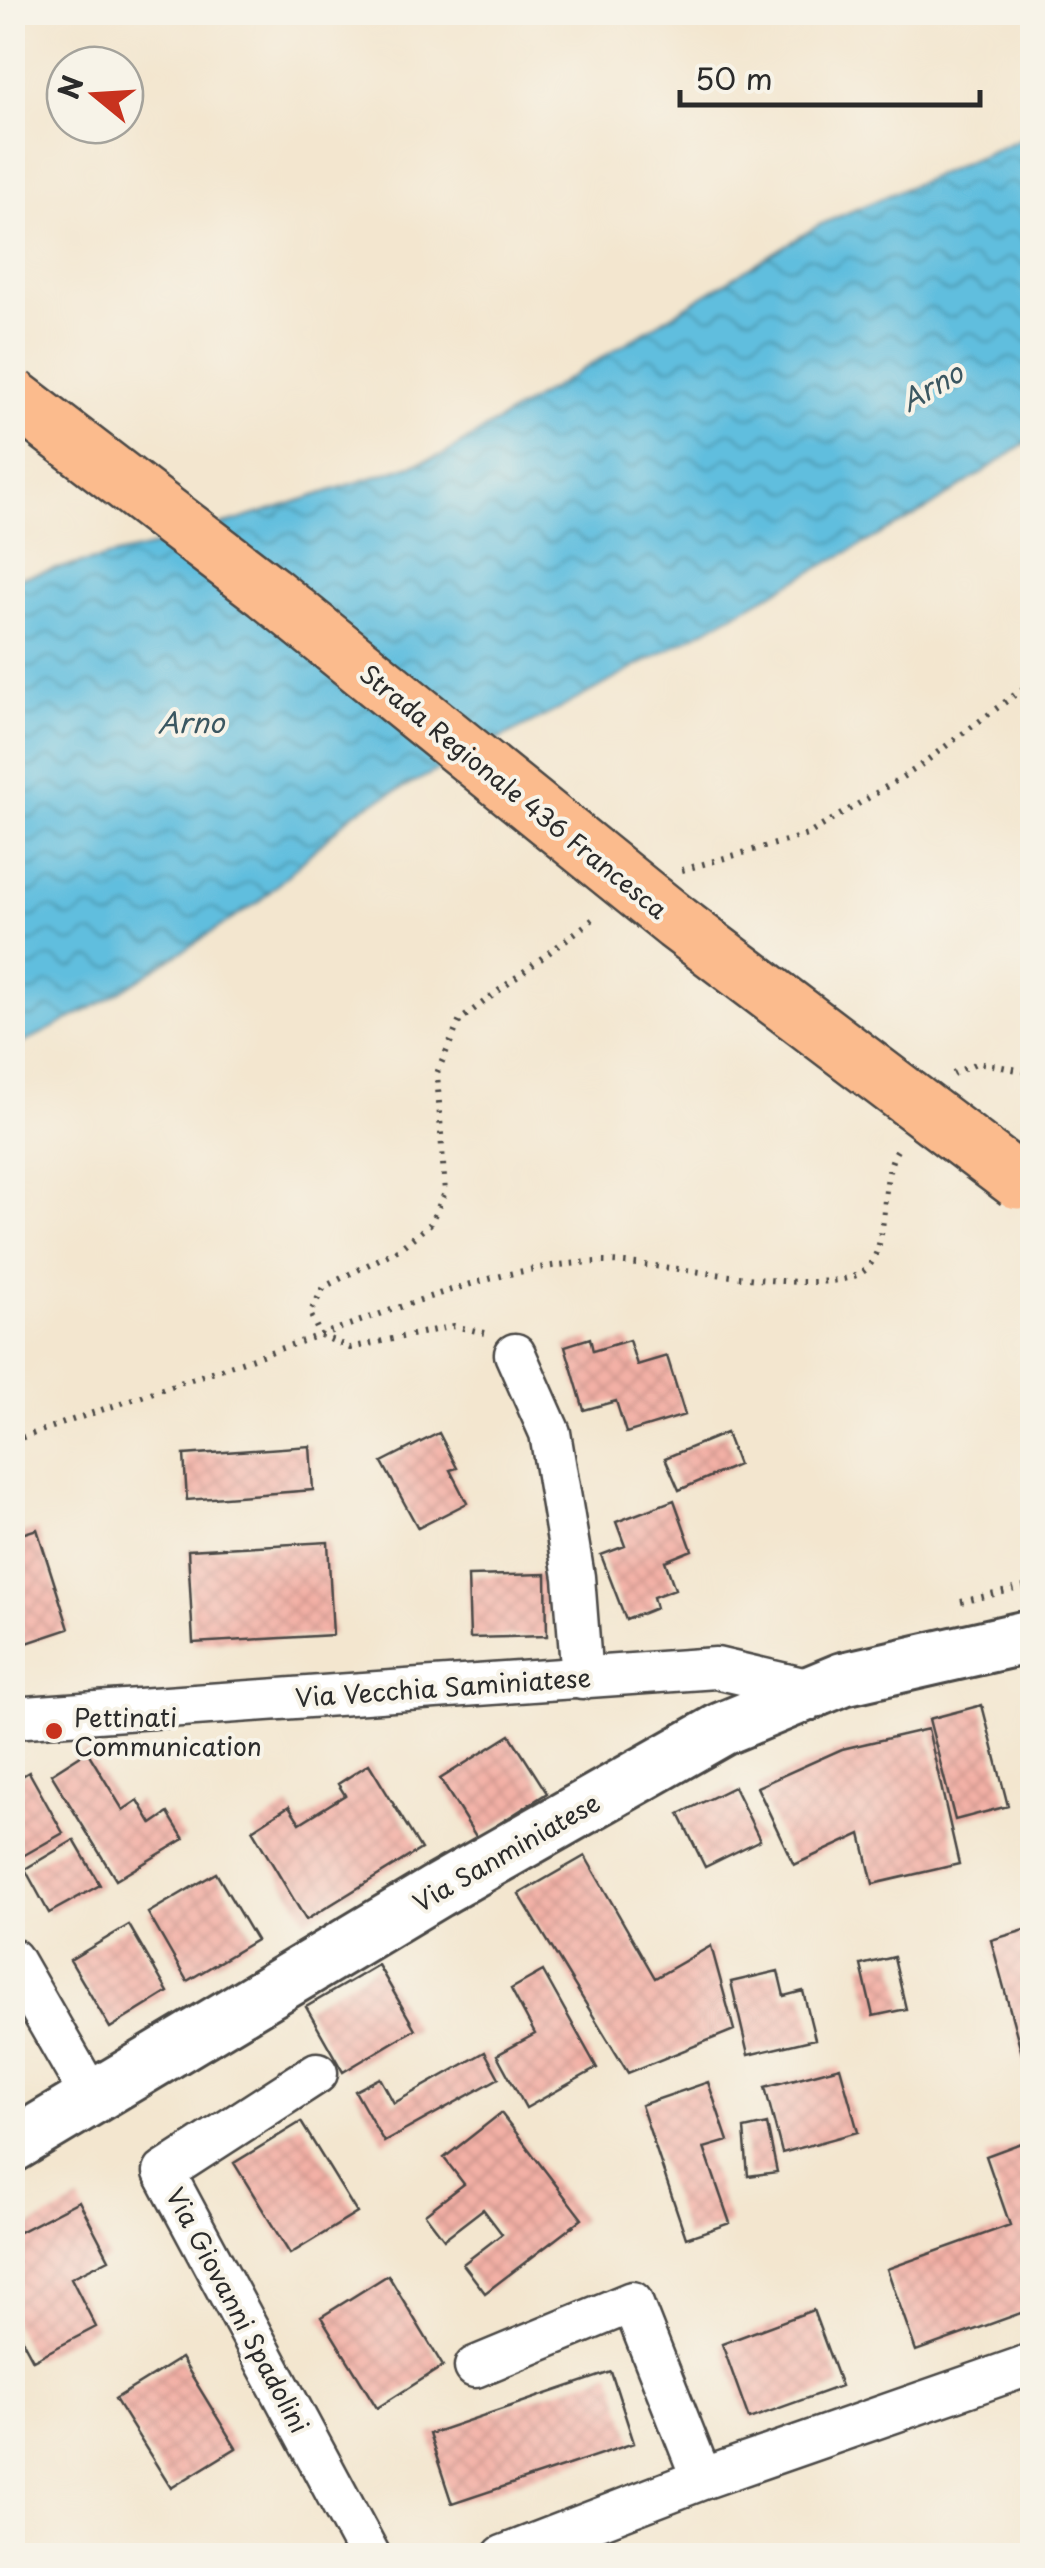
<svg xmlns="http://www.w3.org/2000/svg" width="1045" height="2568" font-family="'Playpen Sans',sans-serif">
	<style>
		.water { fill: url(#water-waves); stroke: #467484; stroke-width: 2.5 }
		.building { fill: url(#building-cross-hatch) }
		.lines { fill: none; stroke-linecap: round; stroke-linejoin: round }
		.minor-casing { stroke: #494744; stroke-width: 45 }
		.tertiary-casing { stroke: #494744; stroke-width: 58 }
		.path { stroke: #494744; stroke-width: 6; stroke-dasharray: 2.5 8; stroke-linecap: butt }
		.minor { stroke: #fff; stroke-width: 40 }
		.tertiary { stroke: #fff; stroke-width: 52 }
		.primary-bridge-casing { stroke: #494744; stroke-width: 60; stroke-linecap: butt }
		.primary-bridge { stroke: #fbbb8d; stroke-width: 55 }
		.poi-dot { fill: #c8321e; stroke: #f7f3e8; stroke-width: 4 }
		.labels { text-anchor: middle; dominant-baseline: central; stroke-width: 8; stroke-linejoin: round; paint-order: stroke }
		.street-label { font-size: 25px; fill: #2b2b2b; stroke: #f7f3e8 }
		.poi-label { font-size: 25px; fill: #2b2b2b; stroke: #f7f3e8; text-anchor: start }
		.water-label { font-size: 28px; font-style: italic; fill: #3b5761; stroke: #f7f3e8 }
	</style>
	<defs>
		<pattern id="water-waves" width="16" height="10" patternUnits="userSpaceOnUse" patternTransform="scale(2.5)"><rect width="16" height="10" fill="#60bede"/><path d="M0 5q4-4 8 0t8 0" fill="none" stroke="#4f9bb4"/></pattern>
		<pattern id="building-cross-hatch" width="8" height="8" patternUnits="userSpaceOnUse" patternTransform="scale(2.5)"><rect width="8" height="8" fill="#f3b0a6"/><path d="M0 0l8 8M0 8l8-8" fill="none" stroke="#d0988f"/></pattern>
	</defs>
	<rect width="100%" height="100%" fill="#f7f3e8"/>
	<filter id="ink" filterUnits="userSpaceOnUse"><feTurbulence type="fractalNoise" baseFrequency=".01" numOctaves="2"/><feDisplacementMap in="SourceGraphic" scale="20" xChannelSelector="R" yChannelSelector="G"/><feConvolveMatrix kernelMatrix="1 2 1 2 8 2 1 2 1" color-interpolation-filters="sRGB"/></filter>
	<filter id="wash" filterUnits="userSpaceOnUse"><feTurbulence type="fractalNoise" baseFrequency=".0048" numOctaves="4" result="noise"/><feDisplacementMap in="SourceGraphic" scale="40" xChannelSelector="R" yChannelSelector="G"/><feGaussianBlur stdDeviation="2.25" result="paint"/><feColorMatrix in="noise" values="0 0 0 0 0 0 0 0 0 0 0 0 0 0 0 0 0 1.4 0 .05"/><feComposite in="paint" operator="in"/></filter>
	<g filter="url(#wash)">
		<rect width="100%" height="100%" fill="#f3e6cf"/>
		<!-- water -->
		<path class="water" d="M1032,134V439L929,508L557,710L353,813L260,901L107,1000L13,1048V579L160,545L443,455L819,225Z"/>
		<g id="blocks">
			<!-- building -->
			<path class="building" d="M590,1338L593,1351L629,1340L637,1365L667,1356L685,1415L626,1433L616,1401L584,1410L565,1346Z
				M439,1433L457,1468L450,1470L467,1503L418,1528L382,1462Z
				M726,1433L738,1465L679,1490L665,1458Z
				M310,1446L313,1490L187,1500L184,1455Z
				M674,1500L692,1550L665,1561L675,1589L653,1597L656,1608L626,1620L601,1555L625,1546L616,1522Z
				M37,1529L69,1629L12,1648V1537Z
				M328,1542L333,1635L193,1643L188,1550Z
				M546,1574L547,1636L470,1638L468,1576Z
				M982,1705L1008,1806L955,1820L929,1719Z
				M928,1729L959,1864L873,1884L861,1834L794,1865L757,1787L842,1749Z
				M510,1735L547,1793L477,1838L440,1779Z
				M87,1751L123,1810L138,1800L152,1824L168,1813L184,1839L116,1880L51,1774Z
				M369,1764L421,1849L306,1920L252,1830L289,1806L300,1823L345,1795L338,1784Z
				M29,1772L63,1833L14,1861L12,1782Z
				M734,1787L760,1840L705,1867L679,1814Z
				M74,1840L100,1885L49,1913L25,1869Z
				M585,1856L655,1978L711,1946L734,2030L628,2073L519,1894Z
				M216,1873L256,1940L187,1981L148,1913Z
				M129,1925L168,1992L110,2028L70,1960Z
				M1032,1928V2075L1028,2076L991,1940Z
				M894,1957L906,2009L873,2016L861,1965Z
				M378,1965L415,2029L343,2072L306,2007Z
				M543,1971L597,2068L526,2108L497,2055L535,2034L511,1989Z
				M778,1971L784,1996L803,1991L815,2039L748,2055L731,1982Z
				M485,2052L499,2078L384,2142L355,2091L380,2078L394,2103Z
				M840,2067L858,2132L782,2153L765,2087Z
				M708,2082L728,2141L704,2148L730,2223L686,2238L641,2105Z
				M501,2113L582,2219L485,2293L463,2264L502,2234L483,2209L444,2239L425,2214L464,2184L444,2158Z
				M301,2122L357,2213L290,2254L234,2163Z
				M767,2124L777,2172L748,2176L744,2129Z
				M1032,2139V2309L916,2351L887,2269L1010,2225L986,2156Z
				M79,2201L109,2259L71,2278L96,2327L33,2360L12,2321V2265L18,2262L12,2236Z
				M388,2275L443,2366L377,2408L321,2317Z
				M813,2310L841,2386L749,2419L722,2344Z
				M181,2358L236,2448L171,2488L115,2399Z
				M611,2372L634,2443L452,2504L429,2434Z"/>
		</g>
	</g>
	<g filter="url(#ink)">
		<use href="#blocks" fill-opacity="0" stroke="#494744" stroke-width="2.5"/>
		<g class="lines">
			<!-- minor casing -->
			<g class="minor-casing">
				<path id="minor" d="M515,1354L550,1433L574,1577L582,1679
					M12,1718L716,1668L811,1690
					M12,1959L93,2100
					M317,2073L164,2172L370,2556
					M475,2367L632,2302L702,2479
					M503,2556L702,2479L1032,2364"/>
			</g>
			<!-- tertiary casing -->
			<g class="tertiary-casing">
				<path id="tertiary" d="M12,2146L437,1891L722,1729L843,1679L1032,1636"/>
			</g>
			<!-- path -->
			<path class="path" d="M682,870L807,835L914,770L1032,682
				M953,1074L978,1062L1032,1073
				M485,1333L454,1326L350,1348L320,1335L310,1313L324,1287L399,1249L430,1224L445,1193L437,1073L460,1020L596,917
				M12,1441C115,1405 218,1370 320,1335C409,1305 502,1265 597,1262C661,1260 809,1298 859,1274C894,1257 876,1179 898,1149
				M961,1602L1032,1585"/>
			<!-- minor -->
			<use href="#minor" class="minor"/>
			<!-- tertiary -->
			<use href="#tertiary" class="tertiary"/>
			<!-- primary-bridge casing -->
			<g class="primary-bridge-casing">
				<path id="primary-bridge" d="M12,396L268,592L677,923L1018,1181"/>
			</g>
			<!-- primary-bridge -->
			<use href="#primary-bridge" class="primary-bridge"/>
		</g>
	</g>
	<!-- markers -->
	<circle class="poi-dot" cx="54" cy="1731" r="10"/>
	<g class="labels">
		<!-- street labels -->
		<g class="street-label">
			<text transform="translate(514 791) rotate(39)">Strada Regionale 436 Francesca</text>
			<text transform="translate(443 1687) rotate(-4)">Via Vecchia Saminiatese</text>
			<text transform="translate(506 1852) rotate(-30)">Via Sanminiatese</text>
			<text transform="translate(238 2310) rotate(62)">Via Giovanni Spadolini</text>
		</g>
		<!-- poi labels -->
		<g class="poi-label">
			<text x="74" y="1717">Pettinati<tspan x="74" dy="29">Communication</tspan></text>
		</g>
		<!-- water labels -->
		<g class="water-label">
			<text transform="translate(931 386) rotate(-30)">Arno</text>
			<text x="191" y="721">Arno</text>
		</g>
	</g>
	<!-- margin -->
	<rect width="1045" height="2568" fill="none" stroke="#f7f3e8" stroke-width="50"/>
	<!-- north arrow -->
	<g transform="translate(95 95) rotate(288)"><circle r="48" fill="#f7f3e8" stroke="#a5a39c" stroke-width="2.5"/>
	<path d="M0-8L18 38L0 25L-18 38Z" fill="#c8321e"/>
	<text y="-15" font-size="28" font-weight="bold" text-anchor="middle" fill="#2b2b2b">N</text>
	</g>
	<!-- scale -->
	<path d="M680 90v15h300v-15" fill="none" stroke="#2b2b2b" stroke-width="5"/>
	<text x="695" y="90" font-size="30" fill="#2b2b2b" stroke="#f7f3e8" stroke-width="8" paint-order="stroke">50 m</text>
</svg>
